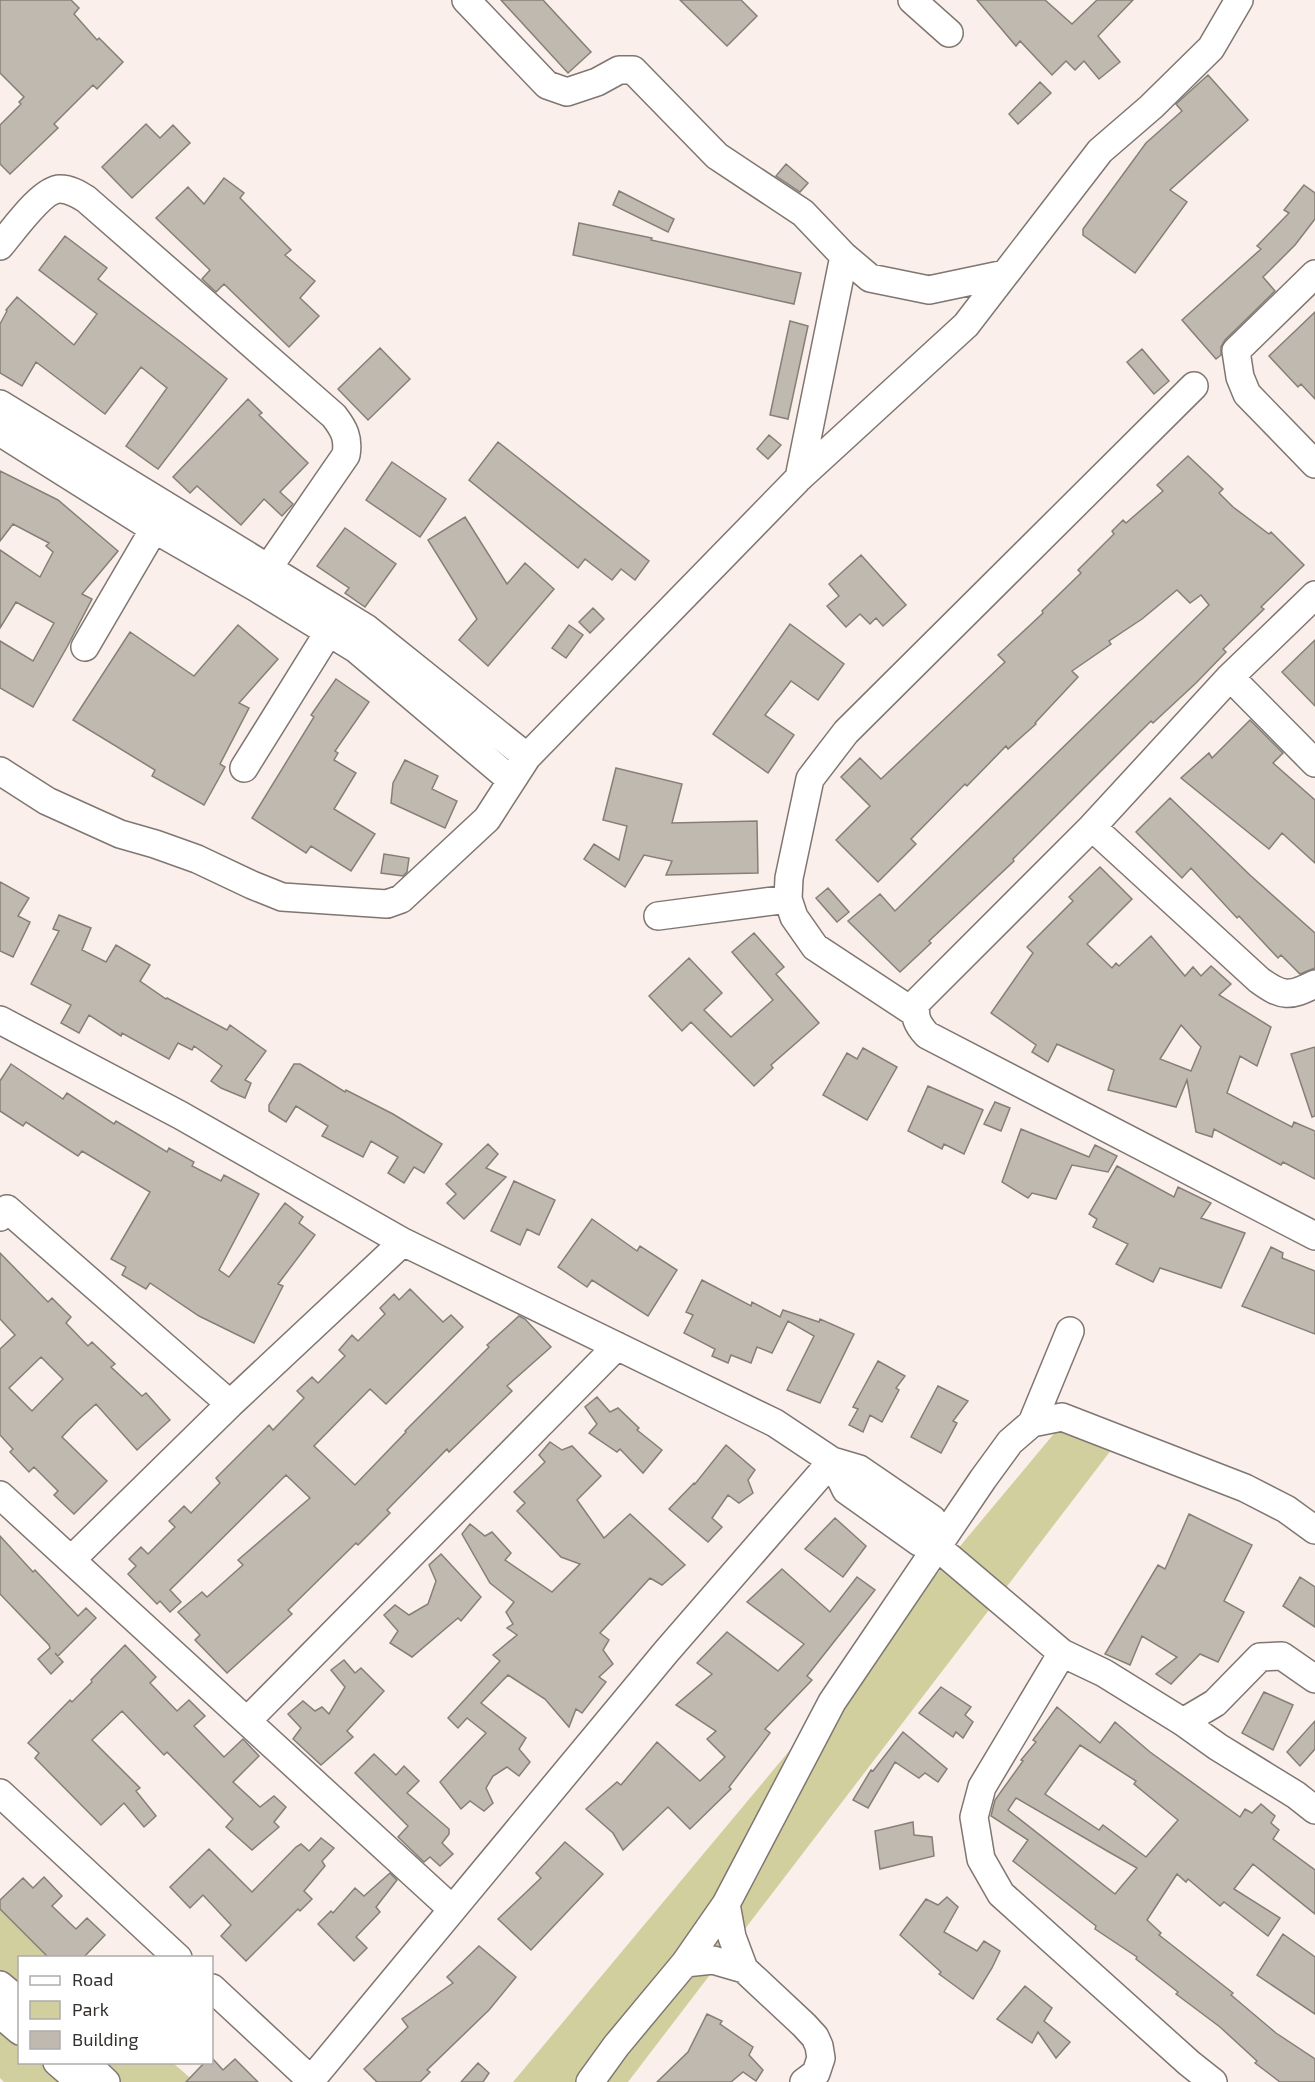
<svg xmlns="http://www.w3.org/2000/svg" width="1315" height="2082" font-family="'Exo 2',sans-serif">
	<style>
		.green { fill: #d2cf9e }
		.building { fill: #c0b9b0; stroke: #858077; stroke-width: 1.5; fill-rule: evenodd }
		.lines { fill: none; stroke-linecap: round; stroke-linejoin: round }
		.minor-casing { stroke: #7f7671; stroke-width: 30 }
		.minor { stroke: #fff; stroke-width: 27 }
	</style>
	<rect width="100%" height="100%" fill="#faefea"/>
	<!-- green -->
	<path class="green" d="M1062,1424L1115,1445L628,2082H513Z
		M0,1904L58,1957L20,1958V2062L173,2063L195,2082H4L0,2078Z"/>
	<!-- building -->
	<path class="building" d="M0,0H71L79,8L74,14L97,40L99,38L123,62L97,89L93,85L54,124L58,128L10,174L0,164V125L21,104L19,102L24,97L0,73Z
		M501,0H543L591,52L568,73Z
		M680,0H741L757,16L727,46Z
		M977,0H1045L1072,24L1097,0H1133L1098,36L1120,62L1099,79L1084,61L1075,70L1066,61L1052,75L1020,41L1016,46Z
		M1208,75L1248,120L1170,190L1187,202L1135,273L1083,235V229L1146,143L1182,111L1176,104Z
		M1040,82L1051,93L1018,124L1009,114Z
		M146,124L160,138L173,125L190,143L132,198L102,167Z
		M786,164L808,183L800,192L776,176Z
		M224,178L244,193L240,198L291,250L285,255L315,281L300,298L319,316L289,347L224,284L216,292L202,279L210,270L156,218L188,187L204,204Z
		M1304,185L1315,193V219L1295,245L1263,277L1275,291L1225,340L1221,347V355L1216,359L1182,320L1261,249L1257,246L1289,213L1284,210Z
		M619,191L674,219L668,232L613,205Z
		M579,223L652,238L651,240L801,273L794,304L573,255Z
		M65,236L107,268L98,279L182,343L227,379L158,469L126,446L167,388L141,367L105,414L36,362L22,386L0,373V324L7,311L6,310L17,297L74,345L97,314L39,270Z
		M1315,312V399L1301,384L1298,387L1269,356Z
		M790,321L808,326L788,419L770,415Z
		M380,348L410,379L368,420L338,389Z
		M1142,349L1169,381L1154,394L1127,362Z
		M248,399L262,413L259,415L308,463L280,492L293,504L282,516L264,499L241,525L197,486L190,493L173,477Z
		M769,435L781,445L768,459L757,449Z
		M498,442L649,561L635,580L621,569L612,580L585,559L578,568L469,480Z
		M1188,456L1223,489L1219,493L1233,507L1269,534L1271,532L1304,565L1261,607L1264,609L1223,649L1226,652L1196,683L1153,723L1151,721L1013,859L1014,861L929,941L931,943L900,972L848,921L880,894L895,911L1209,605L1201,595L1190,603L1177,590L1142,619L1109,641L1111,644L1072,671L1078,677L1035,723L1036,724L1008,749L1006,746L967,786L965,784L911,839L916,844L878,882L836,840L870,806L841,777L860,758L881,779L1005,662L998,655L1043,613L1042,611L1081,573L1078,570L1114,534L1112,531L1123,520L1126,523L1163,491L1157,485Z
		M392,462L446,499L420,537L366,500Z
		M0,471L58,500L118,551L82,594L92,599L67,647L33,707L0,688V641L33,661L54,623L16,602L0,628V550L40,577L53,552L46,546L49,543L13,524L0,541Z
		M465,517L507,584L525,563L554,589L488,666L459,640L477,619L428,540Z
		M345,528L396,564L365,607L345,593L349,588L317,566Z
		M861,555L906,605L883,626L876,618L870,624L860,614L846,627L827,606L839,596L829,584Z
		M593,608L604,619L590,633L579,622Z
		M790,624L844,664L818,700L791,681L765,715L794,735L768,773L713,734Z
		M238,625L278,659L239,703L249,708L220,764L225,767L204,805L152,776L155,770L73,720L130,632L194,676Z
		M569,625L583,635L566,658L552,648Z
		M1315,640V706L1282,672Z
		M336,679L369,702L335,751L338,753L334,760L356,773L334,809L375,834L351,871L311,846L306,853L252,818L314,717L311,715Z
		M1250,720L1283,753L1273,763L1315,800V863L1282,833L1269,849L1181,778L1209,753L1212,758Z
		M405,760L438,776L432,789L457,801L445,828L391,803L393,783Z
		M616,768L682,784L672,823L757,821L758,873L666,875L672,861L644,855L625,887L584,859L594,844L619,860L627,826L603,820Z
		M1170,798L1251,876L1315,933V968L1300,974L1281,955L1278,958L1239,916L1237,918L1191,868L1182,878L1136,832Z
		M384,854L409,858L407,872L403,876L381,873Z
		M1100,867L1132,899L1087,944L1112,968L1116,963L1119,966L1151,936L1185,976L1193,967L1201,976L1211,966L1231,984L1219,995L1271,1027L1257,1066L1240,1056L1227,1093L1292,1127L1294,1122L1315,1131V1179L1283,1162L1281,1165L1214,1129L1212,1137L1196,1132L1187,1080L1176,1107L1108,1090L1114,1070L1057,1044L1048,1062L1032,1052L1036,1045L991,1013L1033,953L1027,947L1073,901L1069,897ZM1181,1025L1201,1047L1191,1071L1160,1059Z
		M0,882L29,898L18,916L30,922L13,957L0,951Z
		M828,888L849,912L837,922L816,898Z
		M59,915L91,928L82,950L106,962L116,945L150,965L140,981L166,999L167,998L227,1030L230,1025L266,1051L245,1080L251,1083L245,1098L221,1088L211,1081L222,1066L194,1046L192,1050L178,1043L169,1059L122,1033L121,1036L89,1015L79,1033L61,1023L71,1005L31,984L59,931L53,929Z
		M754,933L784,967L776,974L819,1023L771,1065L773,1068L754,1086L691,1022L682,1031L649,996L689,958L722,993L704,1010L731,1037L773,1000L732,952Z
		M1315,1047V1116L1312,1117L1291,1054Z
		M863,1048L897,1067L867,1120L823,1095L847,1053L857,1059Z
		M11,1064L63,1099L67,1093L114,1124L116,1121L167,1152L169,1148L194,1162L192,1166L221,1181L224,1175L259,1194L219,1270L229,1277L285,1203L303,1217L299,1223L315,1235L278,1284L283,1286L254,1343L199,1316L150,1283L146,1289L122,1275L126,1267L111,1259L150,1192L82,1151L78,1156L26,1122L23,1126L0,1111V1081Z
		M294,1064H300L345,1092L346,1090L393,1114L442,1144L424,1173L414,1167L404,1183L388,1173L398,1157L371,1141L363,1157L322,1136L328,1126L296,1106L286,1122L269,1111V1105Z
		M928,1086L983,1110L964,1154L944,1144L942,1149L908,1131Z
		M995,1102L1010,1108L1001,1131L984,1124Z
		M1021,1129L1089,1157L1095,1145L1117,1156L1108,1172L1072,1165L1056,1199L1032,1193L1028,1198L1002,1182Z
		M488,1144L498,1154L486,1168L506,1177L464,1219L447,1203L456,1194L446,1184Z
		M1117,1166L1174,1197L1178,1187L1211,1203L1201,1218L1245,1233L1221,1288L1160,1268L1153,1282L1116,1264L1128,1244L1093,1227L1097,1219L1089,1214Z
		M514,1181L555,1200L539,1235L527,1229L520,1245L491,1231Z
		M592,1219L637,1251L640,1246L677,1270L648,1316L592,1280L587,1287L558,1267Z
		M1271,1247L1283,1253L1282,1258L1315,1271V1334L1242,1306Z
		M0,1253L48,1302L52,1298L71,1317L66,1323L88,1346L92,1342L115,1364L111,1367L142,1396L146,1393L170,1420L137,1450L96,1404L78,1420L62,1437L107,1481L74,1514L54,1495L58,1491L34,1467L29,1472L10,1452L13,1449L0,1435V1349L15,1335L0,1319ZM41,1357L63,1379L32,1411L9,1388Z
		M702,1280L751,1306L752,1302L780,1317L783,1310L819,1322L820,1319L854,1334L820,1403L787,1390L814,1336L788,1321L772,1353L757,1347L751,1363L731,1355L728,1363L712,1356L715,1349L684,1333L693,1315L686,1312Z
		M410,1289L443,1322L451,1315L463,1327L386,1404L370,1389L314,1446L355,1485L406,1432L405,1431L489,1347L487,1345L519,1316L525,1319L551,1347L507,1386L512,1391L449,1452L447,1449L387,1510L390,1513L358,1545L356,1543L288,1610L292,1614L227,1673L195,1640L200,1635L178,1612L202,1592L207,1597L243,1565L238,1560L310,1498L286,1475L170,1590L181,1602L170,1612L160,1601L157,1604L128,1574L136,1566L129,1559L141,1547L148,1554L175,1527L169,1521L184,1506L191,1513L220,1483L216,1478L269,1425L273,1430L304,1398L297,1391L312,1377L318,1383L345,1356L339,1350L352,1335L358,1341L385,1314L380,1308L394,1294L399,1300Z
		M878,1361L905,1376L896,1388L899,1390L882,1422L870,1415L863,1432L849,1425L858,1409L853,1407Z
		M938,1386L968,1401L953,1421L957,1423L941,1453L911,1437Z
		M597,1397L610,1412L618,1408L639,1428L637,1430L662,1450L643,1473L620,1449L617,1452L589,1433L597,1424L585,1407Z
		M550,1442L562,1450L572,1446L601,1476L577,1500L604,1538L630,1514L685,1565L662,1585L650,1578L600,1633L609,1640L603,1650L613,1664L599,1677L606,1682L582,1713L576,1709L569,1727L545,1699L508,1675L481,1703L526,1738L519,1749L530,1762L519,1776L507,1767L493,1776L486,1788L493,1803L484,1811L470,1801L461,1809L440,1782L486,1733L467,1718L458,1728L448,1718L500,1661L493,1655L517,1635L507,1628L513,1624L506,1612L514,1602L490,1583L462,1534L470,1524L485,1536L492,1532L511,1553L505,1560L552,1592L580,1564L561,1557L517,1511L525,1503L514,1492L545,1462L539,1455Z
		M726,1445L755,1470L748,1480L753,1493L739,1503L728,1495L712,1518L722,1527L708,1542L669,1509L694,1483L695,1484Z
		M1189,1514L1252,1545L1224,1601L1244,1612L1218,1662L1200,1654L1171,1684L1156,1674L1177,1657L1142,1636L1130,1665L1105,1654L1158,1565L1165,1569Z
		M835,1518L866,1546L843,1577L805,1549Z
		M0,1536L33,1572L35,1570L78,1616L86,1608L96,1618L58,1656L55,1653L63,1662L51,1674L38,1659L50,1648L49,1645L0,1594Z
		M441,1554L481,1597L461,1621L458,1618L412,1657L390,1643L398,1631L384,1615L395,1605L409,1615L428,1604L436,1581L429,1565Z
		M782,1569L830,1612L857,1577L875,1590L807,1676L812,1680L765,1729L770,1733L729,1787L731,1789L690,1829L668,1807L623,1850L613,1833L586,1809L617,1782L621,1785L657,1742L700,1781L725,1757L707,1739L716,1731L676,1705L712,1674L697,1663L727,1632L778,1671L804,1644L747,1602Z
		M1300,1577L1315,1587V1627L1283,1606Z
		M125,1645L156,1677L150,1683L177,1711L189,1700L205,1716L194,1726L224,1757L243,1739L259,1756L233,1782L260,1807L274,1796L286,1807L274,1822L279,1827L252,1850L226,1827L233,1819L167,1752L164,1755L122,1711L92,1740L140,1788L136,1791L156,1816L144,1827L124,1803L101,1825L35,1758L39,1753L28,1743L70,1700L72,1702L92,1682L91,1680Z
		M344,1660L355,1673L361,1668L384,1691L347,1731L353,1737L321,1765L293,1739L301,1728L288,1714L303,1701L315,1711L322,1707L329,1714L345,1687L331,1670Z
		M941,1687L971,1707L965,1715L973,1722L963,1738L956,1732L953,1737L919,1713Z
		M1264,1692L1293,1705L1273,1750L1242,1733Z
		M1057,1707L1100,1743L1115,1722L1150,1752L1240,1817L1245,1809L1252,1813L1261,1804L1275,1816L1271,1823L1279,1830L1273,1839L1315,1870V1914L1253,1864L1234,1889L1280,1918L1268,1936L1224,1902L1220,1906L1188,1879L1186,1882L1177,1874L1147,1920L1161,1933L1159,1935L1233,1993L1231,1995L1276,2033L1315,2059V2082H1280L1255,2063L1257,2061L1220,2027L1176,1994L1178,1992L1136,1959L1137,1957L1095,1929L1096,1926L1013,1861L1028,1840L991,1816L995,1800L1023,1761L1021,1760L1036,1742L1033,1740ZM1080,1745L1136,1781L1134,1784L1178,1820L1146,1857L1103,1825L1099,1830L1045,1794ZM1016,1798L1109,1852L1137,1868L1115,1894L1008,1810Z
		M1315,1721V1749L1300,1766L1287,1752Z
		M903,1732L947,1769L938,1782L925,1773L919,1778L895,1762L868,1808L853,1800L871,1770L873,1771Z
		M374,1754L396,1775L404,1766L419,1781L407,1793L449,1829V1834L442,1843L453,1854L440,1866L430,1857L424,1862L398,1837L408,1826L355,1773Z
		M913,1822L914,1835L932,1837L934,1856L880,1869L875,1831Z
		M321,1838L334,1848L322,1861L325,1866L304,1891L312,1899L300,1911L298,1909L246,1961L221,1936L231,1925L203,1895L190,1908L170,1887L209,1849L252,1892L296,1847L301,1844L309,1851Z
		M565,1842L603,1874L531,1950L498,1919L541,1878L536,1873Z
		M390,1873L397,1880L376,1907L380,1912L356,1937L367,1948L354,1961L318,1924L331,1911L333,1913L355,1888L364,1896Z
		M44,1877L62,1896L52,1906L76,1929L87,1918L105,1935L83,1958H49L0,1909V1900L23,1878L33,1888Z
		M947,1897L958,1907L944,1932L977,1951L984,1941L1000,1951L992,1968L973,1999L939,1974L941,1972L900,1935L926,1899L938,1905Z
		M1283,1934L1315,1957V2014L1257,1975Z
		M479,1946L516,1977L489,2010L427,2070L430,2072L420,2082H377L364,2069L408,2027L402,2019L453,1983L447,1977Z
		M1025,1986L1052,2008L1044,2021L1070,2042L1056,2058L1038,2032L1032,2043L997,2019Z
		M707,2014L722,2021L720,2024L753,2047L749,2055L763,2070L756,2081L743,2072L731,2082H657L688,2052Z
		M212,2058L223,2070L235,2059L258,2082H186L205,2062H212Z
		M478,2063L489,2073L483,2082H461Z"/>
	<g class="lines">
		<!-- minor casing -->
		<g class="minor-casing">
			<path id="minor" d="M466,0L547,85L567,92L597,82L619,70H633L717,156L803,213L844,256L870,278L929,290L1005,274
				M912,0L949,33
				M0,246C12,232 42,189 60,189C70,189 78,194 86,199L334,416C344,429 349,438 346,455L255,587
				M1315,274L1236,351L1240,377L1247,394L1315,464
				M0,404L366,628L527,757
				M0,432L154,529L255,587L356,649L511,780
				M799,478L844,256
				M1315,595L1230,677L1092,827L916,1003C914,1017 917,1024 927,1035L1315,1236
				M85,647L154,529
				M1230,677L1315,763
				M244,768L328,633
				M0,771L47,801L120,834L155,844L197,859L252,885L282,897L387,904L401,899L487,819L527,757L799,478L966,325L1100,151L1151,107L1211,48L1239,0
				M1092,827L1259,980C1282,997 1290,997 1315,984
				M658,916L788,899
				M915,1013L815,947L794,917L788,899L789,878L810,779L846,732L1194,386
				M0,1020L180,1115L403,1242L775,1423L832,1461L859,1469L932,1519L936,1546
				M0,1217L7,1209L230,1404
				M1032,1423L1070,1331
				M832,1461L846,1490L919,1542L936,1546L1062,1653L1104,1673L1183,1722L1218,1747L1296,1795L1315,1810
				M0,1495L452,1909
				M71,1560L230,1404L403,1242
				M1062,1653L982,1787L974,1817L981,1859L1001,1894L1189,2063L1213,2082
				M247,1721L617,1346
				M1183,1722L1215,1703L1260,1657L1282,1656L1315,1679
				M0,1793L178,1958
				M726,1904L732,1937L744,1969L804,2025L815,2037L819,2046L821,2058L816,2073L804,2082
				M685,1963L713,1960L744,1969
				M0,1985L20,2002
				M212,1988L313,2082
				M0,2014L20,2031
				M57,2062L80,2082
				M85,2062L106,2082
				M311,2080L666,1652L832,1461
				M590,2082L616,2046L685,1963L726,1904L832,1702L983,1479L1010,1442L1032,1423L1062,1417L1245,1488L1286,1509L1315,1530"/>
		</g>
		<!-- minor -->
		<use href="#minor" class="minor"/>
	</g>
	<!-- legend -->
	<rect x="18" y="1956" width="195" height="108" fill="#ffffff" stroke="#aeacab" stroke-width="1.5"/>
	<rect x="30" y="1976" width="30" height="9" fill="#ffffff" stroke="#aeacab" stroke-width="1.5"/>
	<text x="72" y="1986" font-size="18" fill="#34302d">Road</text>
	<rect x="30" y="2001" width="30" height="18" fill="#d2cf9e" stroke="#aeacab" stroke-width="1.5"/>
	<text x="72" y="2016" font-size="18" fill="#34302d">Park</text>
	<rect x="30" y="2031" width="30" height="18" fill="#c0b9b0" stroke="#aeacab" stroke-width="1.5"/>
	<text x="72" y="2046" font-size="18" fill="#34302d">Building</text>
</svg>
